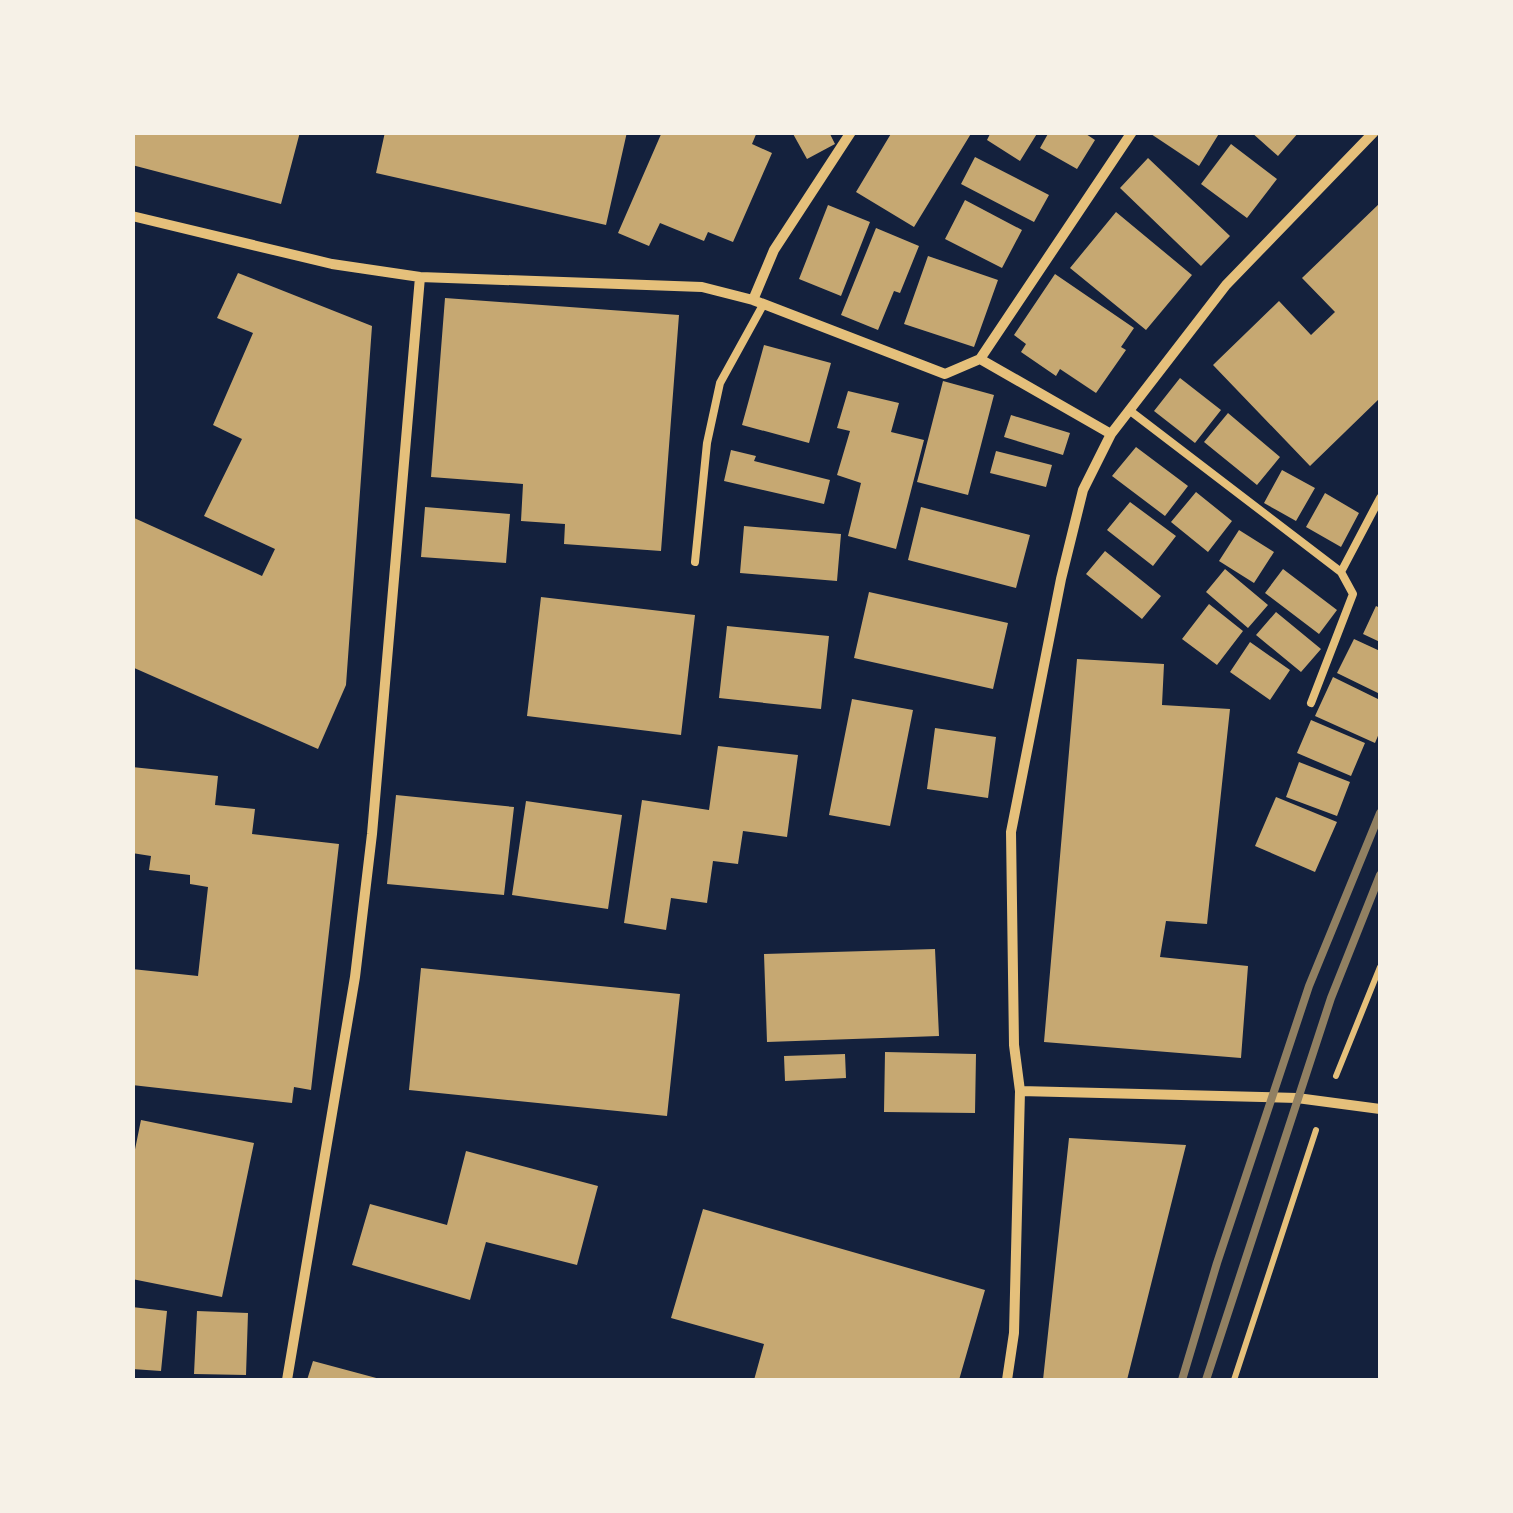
<svg xmlns="http://www.w3.org/2000/svg" width="1513" height="1513" font-family="Roboto,sans-serif">
	<style>
		.building { fill: #c6a872 }
		.lines { fill: none; stroke-linecap: round; stroke-linejoin: round }
		.path { stroke: #e5c07b; stroke-width: 6 }
		.service { stroke: #e5c07b; stroke-width: 8 }
		.minor { stroke: #e5c07b; stroke-width: 10 }
		.rail { stroke: #918062; stroke-width: 8 }
	</style>
	<rect width="100%" height="100%" fill="#14213d"/>
	<!-- building -->
	<path class="building" d="M132,132H300L281,204L132,165Z
		M385,132H627L606,225L376,173Z
		M662,132H757L752,144L772,153L733,242L708,232L704,241L660,223L649,246L618,233Z
		M792,132H829L835,144L807,159Z
		M892,132H972L914,227L856,192Z
		M991,132H1038L1020,161L987,140Z
		M1049,132H1083L1095,140L1077,169L1040,148Z
		M1148,132H1220L1199,166Z
		M1251,132H1299L1278,156Z
		M1231,144L1277,179L1247,218L1201,184Z
		M975,157L1049,195L1034,222L961,184Z
		M1148,158L1230,236L1201,266L1120,188Z
		M965,200L1022,230L1002,268L945,239Z
		M1380,203V398L1310,466L1213,365L1279,301L1311,335L1335,312L1302,278Z
		M828,205L870,222L841,296L799,279Z
		M1116,212L1192,275L1146,330L1070,268Z
		M876,228L919,246L900,293L894,291L878,330L841,315Z
		M928,256L998,280L974,347L904,324Z
		M238,273L372,326L346,685L318,749L132,667V517L262,576L275,549L204,516L242,439L213,425L253,333L217,318Z
		M1055,274L1134,328L1121,347L1126,350L1096,393L1060,369L1056,376L1021,352L1026,344L1014,335Z
		M445,298L679,315L661,551L564,544L565,524L521,521L523,484L431,477Z
		M764,345L831,363L809,443L742,425Z
		M1180,378L1221,410L1195,443L1154,411Z
		M943,381L994,395L968,495L917,482Z
		M848,391L899,403L891,432L924,440L896,549L848,536L861,483L837,475L850,431L837,428Z
		M1228,413L1280,457L1257,485L1204,442Z
		M1011,415L1070,433L1063,455L1004,437Z
		M1136,447L1188,486L1165,516L1112,476Z
		M731,450L756,456L754,461L830,480L824,504L724,481Z
		M996,451L1052,465L1046,487L990,473Z
		M1282,470L1315,488L1296,521L1264,503Z
		M1196,492L1232,521L1208,552L1171,522Z
		M1325,493L1359,513L1341,547L1306,527Z
		M1130,502L1176,536L1153,566L1107,530Z
		M425,507L510,514L506,563L421,557Z
		M921,507L1030,535L1016,588L908,560Z
		M744,526L841,534L837,581L740,573Z
		M1239,530L1274,552L1254,583L1219,561Z
		M1105,551L1161,596L1142,619L1086,574Z
		M1225,569L1268,605L1248,628L1206,592Z
		M1283,569L1337,610L1319,634L1265,593Z
		M869,592L1008,623L993,689L854,658Z
		M541,597L695,615L681,735L527,716Z
		M1209,604L1243,631L1217,665L1182,639Z
		M1376,606L1380,608V642L1363,634Z
		M1276,612L1321,649L1301,672L1256,635Z
		M727,626L829,636L821,709L719,698Z
		M1354,639L1380,651V694L1337,673Z
		M1250,642L1290,670L1270,700L1230,672Z
		M1077,659L1164,664L1162,705L1230,709L1207,924L1166,921L1160,957L1248,966L1241,1058L1044,1042Z
		M1333,677L1380,700V731L1375,743L1315,716Z
		M852,699L913,710L890,826L829,815Z
		M1311,720L1365,743L1351,776L1297,753Z
		M935,728L996,737L988,798L927,789Z
		M718,746L798,755L787,837L743,831L738,864L713,861L707,903L671,898L666,930L624,923L642,800L709,810Z
		M1299,762L1350,782L1337,816L1286,797Z
		M132,767L218,776L215,805L255,809L252,834L339,844L311,1090L294,1087L292,1103L132,1085V969L198,976L208,887L190,884V875L149,870L151,856L132,853Z
		M396,795L514,807L504,895L387,884Z
		M1276,797L1337,822L1315,872L1255,846Z
		M526,801L622,815L608,909L512,895Z
		M935,949L939,1036L767,1042L764,954Z
		M421,968L680,994L667,1116L409,1090Z
		M885,1052L976,1054L975,1113L884,1112Z
		M845,1054L846,1078L785,1081L784,1056Z
		M141,1120L254,1143L222,1297L132,1279V1164Z
		M1069,1138L1186,1145L1127,1380H1043Z
		M466,1151L598,1186L577,1265L486,1242L470,1300L352,1265L370,1204L447,1225Z
		M703,1209L985,1290L959,1380H754L764,1344L671,1318Z
		M132,1307L167,1311L161,1371L132,1369Z
		M197,1311L248,1313L246,1375L194,1374Z
		M313,1361L380,1379V1380H307Z"/>
	<g class="lines">
		<!-- path -->
		<path class="path" d="M1336,1076L1380,967
			M1234,1380L1316,1130"/>
		<!-- service -->
		<path class="service" d="M1129,410L1341,572L1353,594L1311,703
			M695,562L707,443L720,383L763,305
			M1341,572L1380,498"/>
		<!-- minor -->
		<path class="minor" d="M132,216L332,264L420,277L702,287L753,300L945,374L980,359L1132,132
			M753,300L774,250L851,132
			M980,359L1111,434
			M1020,1091L1297,1098L1380,1109
			M287,1380L355,977L372,834L420,277
			M1007,1380L1014,1333L1020,1091L1014,1045L1011,832L1061,579L1083,490L1111,434L1226,285L1374,132"/>
		<!-- rail -->
		<path class="rail" d="M1182,1380L1217,1263L1309,986L1380,813
			M1206,1380L1331,998L1380,875"/>
	</g>
	<!-- border -->
	<rect width="1513" height="1513" fill="none" stroke="#f6f1e7" stroke-width="270"/>
</svg>
